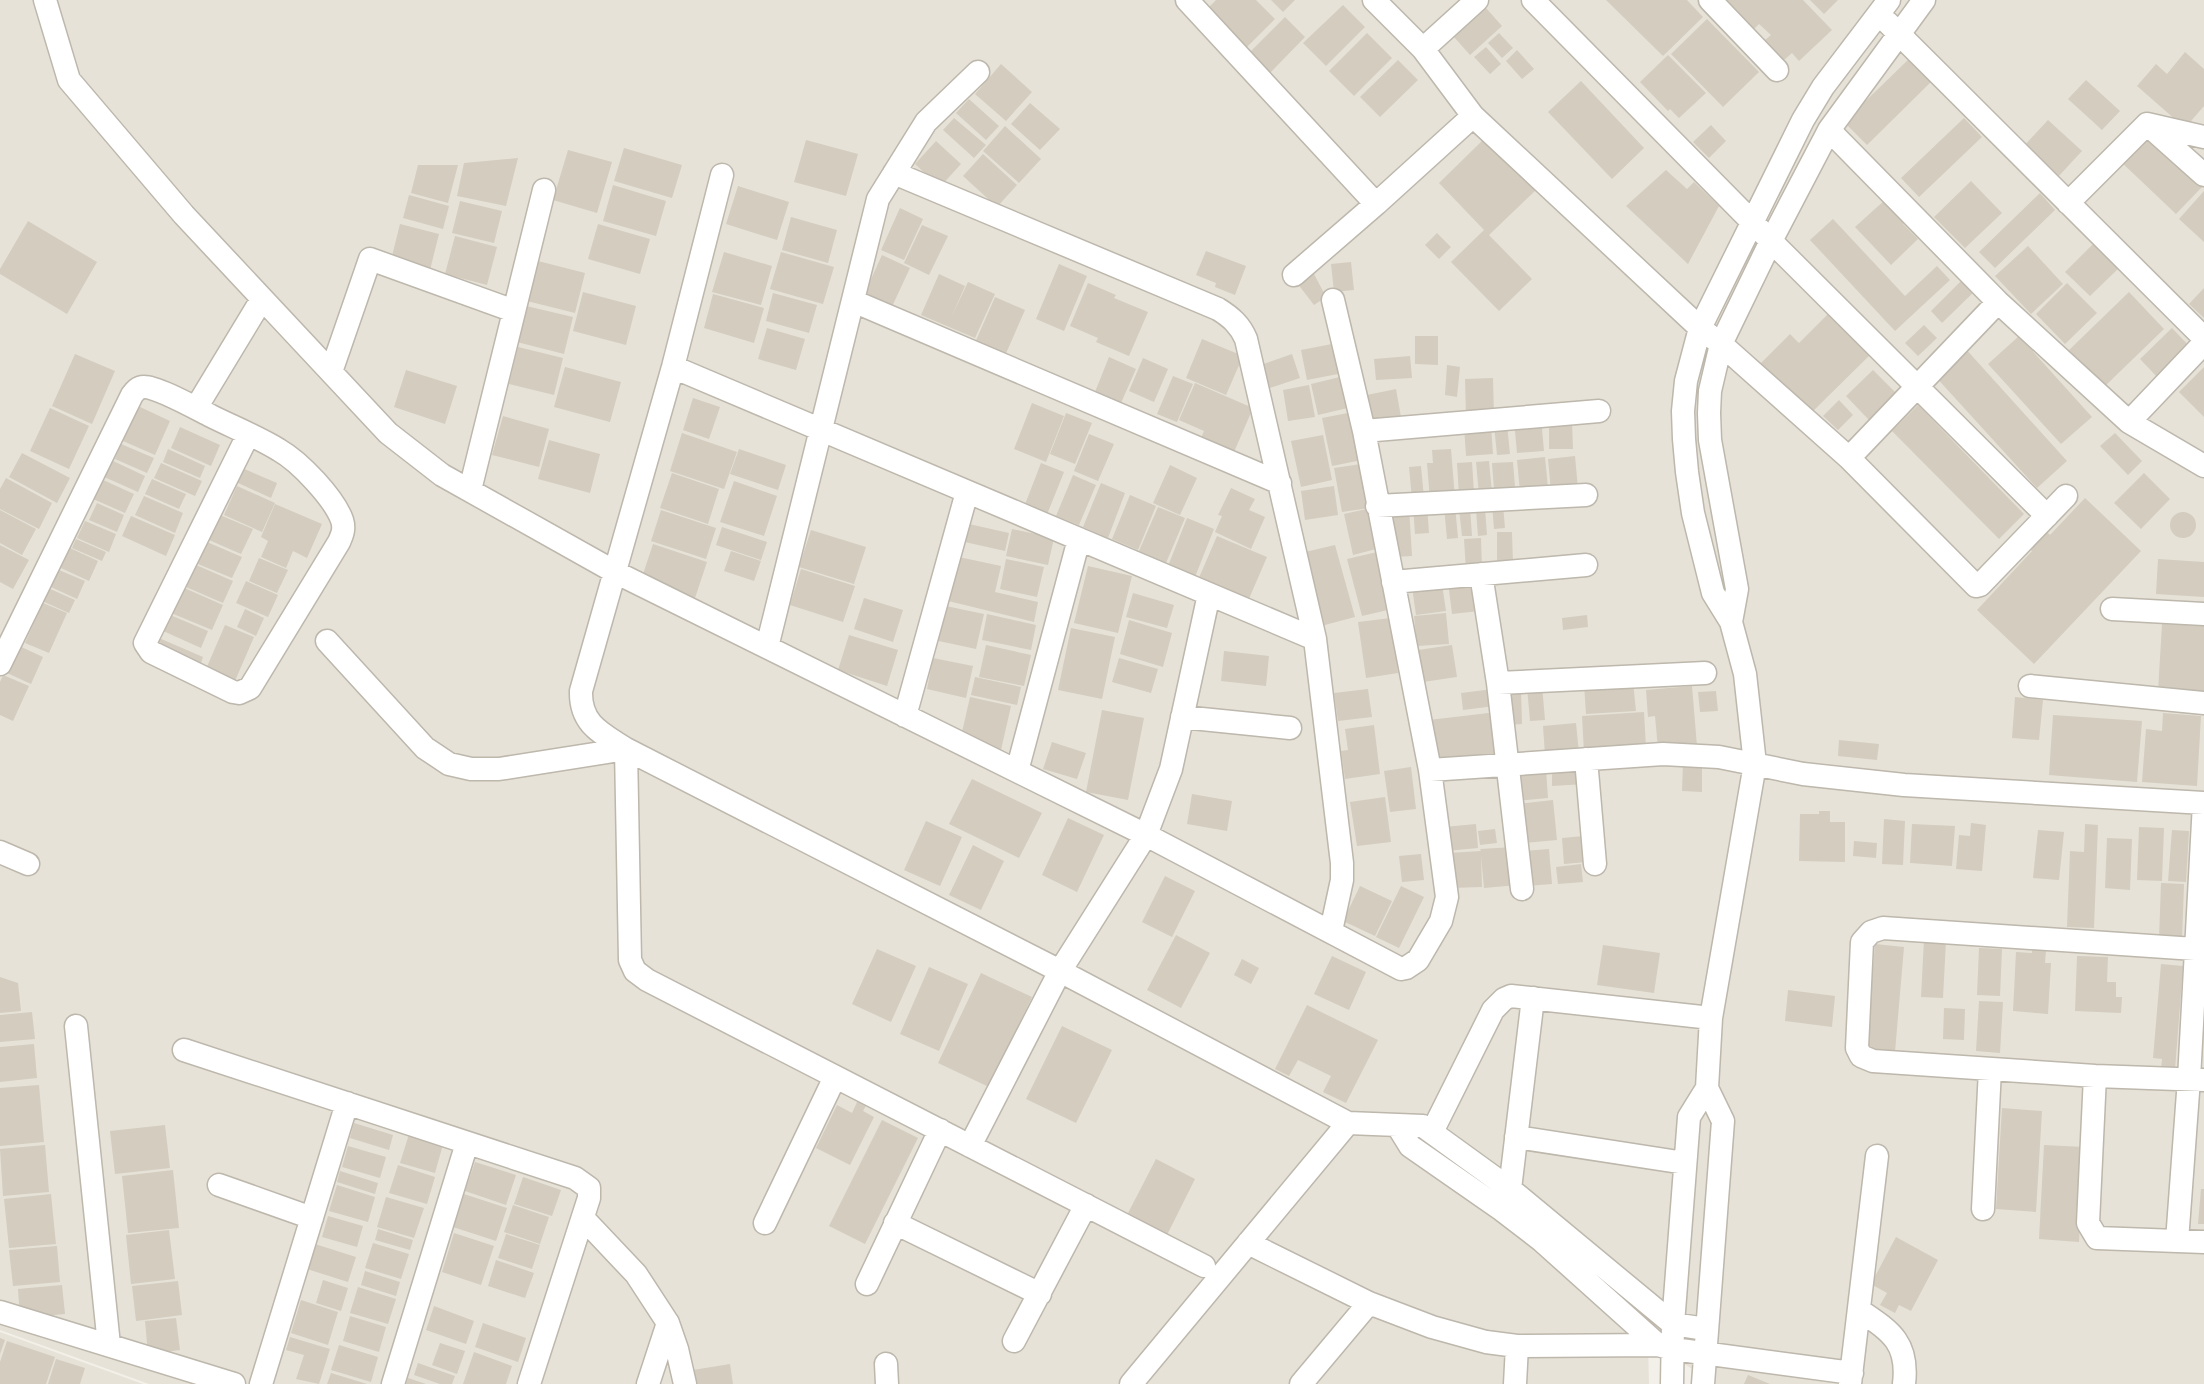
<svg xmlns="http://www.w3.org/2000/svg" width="2204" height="1384" font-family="'Fira Sans Condensed',sans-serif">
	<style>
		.residential { fill: #e6e2d7 }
		.building { fill: #d3ccbf }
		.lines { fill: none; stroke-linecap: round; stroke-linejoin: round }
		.minor-casing { stroke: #bdb7ac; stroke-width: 25 }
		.minor { stroke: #fff; stroke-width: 22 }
	</style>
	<rect width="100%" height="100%" fill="#f3f0e9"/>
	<!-- residential -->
	<path class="residential" d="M0,0H2204V1384H1716L1648,1341L1649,1384H149L0,1330Z
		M0,1332L143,1384H0Z"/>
	<!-- building -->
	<path class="building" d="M1216,0H1256L1275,19L1242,52L1203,13Z
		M1271,0H1295L1283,12Z
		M1606,0H1687L1703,17L1663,56Z
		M1724,0H1803L1832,30L1799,61L1792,53L1784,60L1765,40L1771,35L1759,24L1753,30Z
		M1810,0H1838L1824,14Z
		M1343,5L1365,27L1326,66L1303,43Z
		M1486,8L1502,26L1470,55L1454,37Z
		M1285,17L1305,37L1270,73L1249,53Z
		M1707,19L1759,72L1723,107L1671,54Z
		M1367,33L1392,58L1354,96L1329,71Z
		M1499,33L1513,48L1502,58L1488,43Z
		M1486,47L1501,64L1490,74L1474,57Z
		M1517,50L1534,69L1522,79L1506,61Z
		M2185,52L2204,69V106L2185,128L2137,86L2156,64L2167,74Z
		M1668,55L1706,93L1679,118L1670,109L1668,111L1640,82Z
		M1911,57L1934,79L1867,145L1844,122Z
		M1398,60L1418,80L1380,117L1360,97Z
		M1001,64L1032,92L1006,121L975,94Z
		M2086,80L2120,111L2102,130L2068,99Z
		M1581,81L1644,148L1612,179L1548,112Z
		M969,99L999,126L986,140L956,113Z
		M1030,103L1060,129L1040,150L1011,124Z
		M954,118L986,145L974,158L943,130Z
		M1964,118L1982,137L1919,197L1901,178Z
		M2048,120L2082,151L2057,178L2023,147Z
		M1711,125L1726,141L1709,158L1693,142Z
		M1005,126L1041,159L1019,183L983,151Z
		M2145,133L2202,187L2176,214L2119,160Z
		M1485,138L1536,190L1489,235L1532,279L1499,311L1451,262L1484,230L1439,183Z
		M806,140L858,154L846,196L794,182Z
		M936,141L961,164L940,187L915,164Z
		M624,148L682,165L672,198L614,181Z
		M568,150L612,162L597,213L553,200Z
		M983,154L1017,185L997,207L963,176Z
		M518,158L506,206L457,196L464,163Z
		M418,165H458L448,203L411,193Z
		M1666,170L1687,189L1694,182L1719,206L1688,264L1626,206Z
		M1971,181L2002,213L1965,248L1934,217Z
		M613,185L666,201L656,236L603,221Z
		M738,186L789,202L777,240L726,224Z
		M2204,191V242L2179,219Z
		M2040,193L2055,210L1995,268L1979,252Z
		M409,195L449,206L443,229L403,218Z
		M1886,199L1906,221L1903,224L1918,239L1891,265L1855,227Z
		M460,201L502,211L494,243L452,233Z
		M900,208L923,219L904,260L881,250Z
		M791,217L837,230L828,263L782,250Z
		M1833,219L1905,296L1937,266L1950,280L1895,331L1810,240Z
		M28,221L97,262L67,314L0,274V269Z
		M400,224L439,234L429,274L390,264Z
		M598,224L650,239L640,274L588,259Z
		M922,225L948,236L929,275L904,263Z
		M1437,233L1451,247L1439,259L1425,245Z
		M455,236L497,247L487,285L445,274Z
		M2095,242L2120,267L2090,296L2065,272Z
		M2028,246L2063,284L2031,314L1995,276Z
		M1206,251L1246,266L1235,295L1215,287L1216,283L1196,275Z
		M724,252L772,266L761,305L712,292Z
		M781,252L834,267L823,304L770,289Z
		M882,255L910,268L889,313L861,301Z
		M538,261L585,273L575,313L527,301Z
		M1351,262L1354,290L1334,292L1331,264Z
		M1059,264L1087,276L1064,331L1036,319Z
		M1313,272L1326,297L1314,305L1297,283Z
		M939,274L965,286L951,318L968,282L995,294L975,338L921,315Z
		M1966,276L1978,288L1942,323L1931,311Z
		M1088,283L1116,295L1114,298L1148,312L1129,356L1096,342L1098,338L1070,326Z
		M2067,283L2097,313L2065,344L2036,314Z
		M2204,288V318L2189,304Z
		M583,292L636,306L626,345L573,331Z
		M2129,292L2164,329L2104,387L2068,351Z
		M773,293L817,305L809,333L766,321Z
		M713,294L764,308L754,343L704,328Z
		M995,297L1025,310L1004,358L974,345Z
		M522,305L573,317L564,354L513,341Z
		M1830,312L1872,353L1807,417L1757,367L1790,334L1799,343Z
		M1924,325L1937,338L1918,356L1905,343Z
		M767,328L805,339L796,370L758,359Z
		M2172,328L2191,348L2159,379L2140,359Z
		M1415,336H1438V365L1415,364Z
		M2019,336L2092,417L2061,444L1988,364Z
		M1202,339L1243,356L1226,395L1186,378Z
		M1332,344L1338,374L1307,380L1301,350Z
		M518,347L563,358L554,395L509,384Z
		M1964,347L2067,461L2037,488L1934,375Z
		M75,354L115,371L92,424L52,406Z
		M1292,354L1300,378L1267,389L1258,366Z
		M1410,356L1412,378L1376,380L1374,359Z
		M1109,357L1136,369L1121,403L1095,392Z
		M1143,358L1168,369L1154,402L1129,391Z
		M1447,365L1460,367L1457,397L1445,395Z
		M565,367L621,382L610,422L554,407Z
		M2204,367V417L2179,392Z
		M406,370L457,386L445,424L394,407Z
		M1873,370L1897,394L1869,420L1846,396Z
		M1173,376L1193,384L1177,422L1157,414Z
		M1344,376L1352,407L1318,415L1311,384Z
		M1493,378L1494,417H1466L1465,379Z
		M1195,383L1253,408L1231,459L1198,445L1204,431L1179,420Z
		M1309,385L1315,417L1288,421L1283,390Z
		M1396,389L1401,417L1372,422L1367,395Z
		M693,398L720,407L709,439L683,430Z
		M1839,400L1853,415L1838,430L1823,416Z
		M1032,403L1064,416L1046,462L1014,449Z
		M1918,405L2024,514L1999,539L1892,431Z
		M138,406L170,421L155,455L123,441Z
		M50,408L89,426L69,469L30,451Z
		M1353,412L1362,460L1332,466L1322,418Z
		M1066,413L1092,423L1075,464L1050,454Z
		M503,416L549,429L539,467L492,455Z
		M1541,418L1544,451L1517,453L1514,420Z
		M1572,420L1573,449H1549V421Z
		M1507,424L1510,454L1497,455L1494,425Z
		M1491,426L1493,454L1466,456L1464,427Z
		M180,427L220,445L211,466L171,448Z
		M682,433L737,452L724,489L670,471Z
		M2115,433L2142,461L2128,475L2100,446Z
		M1089,434L1114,444L1098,481L1074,471Z
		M1323,435L1332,480L1301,487L1291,441Z
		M549,440L600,454L590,493L538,479Z
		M121,444L154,458L147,473L115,459Z
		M168,449L205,466L200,478L163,462Z
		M739,449L786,465L778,490L730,474Z
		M1451,449L1455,498L1430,500L1427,463H1433L1432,450Z
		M22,453L70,478L57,503L9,477Z
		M1575,456L1578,489L1551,491L1548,459Z
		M1545,457L1548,488L1520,491L1517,460Z
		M109,459L145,476L138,492L102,476Z
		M1489,461L1492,493L1479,494L1476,462Z
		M1472,462L1474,494L1459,495L1457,463Z
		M1513,462L1515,487L1494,489L1492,463Z
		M161,463L202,481L195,496L154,478Z
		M1041,463L1064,472L1046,517L1024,507Z
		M1361,464L1369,508L1342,512L1334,468Z
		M1170,465L1197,478L1180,515L1153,503Z
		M1421,466L1424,498L1412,499L1409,467Z
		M242,468L277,483L271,498L236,482Z
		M672,473L719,489L708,524L660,508Z
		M2144,473L2170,499L2141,529L2114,503Z
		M1073,475L1096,485L1079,525L1056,516Z
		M6,478L52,503L39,529L0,509V489Z
		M101,479L134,494L125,513L93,499Z
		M152,479L186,494L179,509L145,494Z
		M734,481L777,496L764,536L720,522Z
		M1101,483L1125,493L1108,538L1083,527Z
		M237,486L275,503L262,532L224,515Z
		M1334,486L1338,515L1305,520L1301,491Z
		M1231,488L1255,499L1249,510L1265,517L1251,549L1215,532L1222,516L1218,515Z
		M1130,495L1156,506L1138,550L1112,539Z
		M144,496L183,513L175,533L135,515Z
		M2085,498L2141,551L2034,664L1977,610L2032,551L2025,545L2042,527L2050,535Z
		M97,503L124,515L117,532L89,520Z
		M275,504L322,524L307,558L293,551L286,568L261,557L268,541L261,537Z
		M1427,505L1429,533L1415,534L1413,506Z
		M1492,505H1503L1505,528L1494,529Z
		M1455,506L1458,538L1447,539L1444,507Z
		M1158,507L1185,518L1166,563L1139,551Z
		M1371,508L1380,548L1353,555L1344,514Z
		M1409,508L1412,556L1394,557L1390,509Z
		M1470,508L1472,536H1462L1459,509Z
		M1485,509L1487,535L1478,536L1476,510Z
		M0,510L36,529L22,555L0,543Z
		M661,510L716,528L706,559L651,541Z
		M2170 525a13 13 0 1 1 26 0a13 13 0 1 1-26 0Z
		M220,515L253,529L241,554L209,540Z
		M131,516L175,535L166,556L122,536Z
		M1187,518L1214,529L1195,577L1168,566Z
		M85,521L116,534L109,552L77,538Z
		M960,522L1009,533L1005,551L956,540Z
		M722,527L767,542L761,560L716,545Z
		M1012,529L1054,538L1048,565L1006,556Z
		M811,530L866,547L854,584L799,567Z
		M1497,532H1512L1513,564L1497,565Z
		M1217,536L1267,557L1248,601L1198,580Z
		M1481,538L1482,570L1466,571L1464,539Z
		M76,539L106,552L102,561L72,548Z
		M207,542L242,557L232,578L198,564Z
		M653,544L707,562L694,601L640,583Z
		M0,545L29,560L13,589L0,582Z
		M1335,545L1355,617L1321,626L1301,553Z
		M70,548L98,561L89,581L61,568Z
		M731,551L761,561L754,581L724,571Z
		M1377,552L1392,609L1362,616L1347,559Z
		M954,556L1001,566L995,592L1038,602L1034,622L944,600Z
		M259,558L288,570L277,593L249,581Z
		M1006,559L1044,567L1037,597L1000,589Z
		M2158,559L2204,562V597L2156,594Z
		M196,565L233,581L223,603L186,587Z
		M1088,566L1132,576L1118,633L1074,623Z
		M801,569L855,586L843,622L790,605Z
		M59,570L85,581L77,599L51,587Z
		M1475,579L1479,611L1452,614L1448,582Z
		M246,581L278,595L268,617L236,603Z
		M1442,584L1446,611L1416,615L1412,587Z
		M182,587L223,605L212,630L171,613Z
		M48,588L75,600L69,613L42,601Z
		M1133,593L1174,605L1167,628L1126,617Z
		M864,598L903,610L893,642L854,629Z
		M43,603L67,613L49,653L25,643Z
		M941,605L984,614L976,649L934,640Z
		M245,609L264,618L256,636L237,627Z
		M1446,613L1449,644L1417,646L1414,616Z
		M168,614L208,631L201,648L161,630Z
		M987,614L1036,625L1031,650L982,640Z
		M1587,615L1588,627L1563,630L1562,618Z
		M1391,618L1398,673L1366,678L1358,622Z
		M1129,620L1172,633L1163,667L1120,654Z
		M2162,624L2204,626V695L2158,692Z
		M225,625L254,637L235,681L206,669Z
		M1071,628L1115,637L1102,699L1058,690Z
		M849,635L898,650L887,686L838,670Z
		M159,638L203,657L200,666L155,647Z
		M17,645L43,657L31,684L5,672Z
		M986,645L1031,655L1024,686L979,677Z
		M1452,645L1457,677L1423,682L1418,650Z
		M1224,651L1269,656L1266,686L1221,681Z
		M933,658L973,666L966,698L927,689Z
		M1119,658L1158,669L1151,693L1112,682Z
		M3,675L29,686L13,721L0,715V682Z
		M975,677L1021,687L1017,705L971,695Z
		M1633,681L1636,711L1586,714L1584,684Z
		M1542,685L1545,720L1530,721L1527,687Z
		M1692,686L1697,746L1658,749L1655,716L1648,717L1646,690Z
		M1368,689L1372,717L1338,721L1334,693Z
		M1493,689L1495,706L1463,710L1461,693Z
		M1716,691L1718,711L1700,712L1698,692Z
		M1521,693L1522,724L1507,725L1505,694Z
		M970,697L1011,706L1001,750L960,741Z
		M2015,697L2043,700L2039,740L2012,738Z
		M1102,710L1144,718L1128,800L1086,792Z
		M1497,712L1503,754L1435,762L1429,720Z
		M1644,712L1646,748L1584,752L1582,716Z
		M2163,713L2201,716L2197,786L2142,782L2146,729L2162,731Z
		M2053,715L2142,721L2137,782L2049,775Z
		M1576,723L1579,753L1545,755L1543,726Z
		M1374,725L1380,774L1345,779L1341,751L1348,750L1345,729Z
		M1839,740L1879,744L1877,760L1838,756Z
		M1052,742L1086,753L1077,779L1043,769Z
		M1683,762H1702V792L1682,791Z
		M1411,767L1416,809L1390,812L1384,771Z
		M1584,767L1585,784L1552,786V768Z
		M1546,769L1548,798L1516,801L1514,771Z
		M972,779L1042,813L1019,858L949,824Z
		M1192,794L1232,801L1227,831L1187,824Z
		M1385,797L1391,842L1357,846L1350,802Z
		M1553,800L1557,840L1523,843L1518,804Z
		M1819,811H1830V822H1845V862L1799,861L1800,814H1819Z
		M1068,818L1104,835L1077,892L1042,875Z
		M1884,819L1905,821L1903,865L1882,864Z
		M926,821L962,837L940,886L904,870Z
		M1971,823L1986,825L1982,871L1956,869L1959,835L1970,836Z
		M1476,824L1478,848L1446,851L1444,827Z
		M1912,824L1955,826L1952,866L1910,863Z
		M2085,824L2098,825L2094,928L2067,927L2070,851L2084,852Z
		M2139,827L2164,828L2162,881L2137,880Z
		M1495,829L1497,843L1480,845L1478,831Z
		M2038,830L2064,832L2059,880L2033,878Z
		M2172,830L2189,831L2186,882L2168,881Z
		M1584,836L1587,862L1564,864L1562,838Z
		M2107,838L2132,839L2130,890L2105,888Z
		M1854,841L1877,843L1876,858L1853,856Z
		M973,845L1004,861L981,910L949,895Z
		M1515,847L1518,885L1484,888L1481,855L1482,887L1450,888L1448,853L1481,851L1480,849Z
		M1549,849L1552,884L1527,886L1524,851Z
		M1421,854L1424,880L1402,882L1399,856Z
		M1581,864L1583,882L1558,884L1556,867Z
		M1165,876L1195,891L1172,937L1142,922Z
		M2161,883L2184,884L2182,940L2159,939Z
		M1360,886L1392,901L1375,936L1343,921Z
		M1401,886L1424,897L1399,948L1376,937Z
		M1176,935L1210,953L1181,1008L1147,990Z
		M1924,940L1946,941L1943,998L1921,997Z
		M1875,944L1904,947L1895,1052L1866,1050Z
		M1603,945L1660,953L1654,993L1597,985Z
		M1979,948L2002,949L2000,996L1977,995Z
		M877,949L916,966L891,1022L852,1004Z
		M2032,949L2046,950L2045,963H2051L2048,1014L2013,1011L2016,952L2032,953Z
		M1332,956L1366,972L1349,1010L1314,994Z
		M2077,956L2108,957L2107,982H2116V997H2122L2121,1013L2075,1011Z
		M1242,959L1259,968L1251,984L1234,975Z
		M2161,964L2183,966L2175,1070L2161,1069L2162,1059L2153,1058Z
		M929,967L968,984L939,1051L900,1034Z
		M981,973L1032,997L989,1087L938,1063Z
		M0,977L18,983L21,1011L0,1013Z
		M1788,990L1835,996L1832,1027L1785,1021Z
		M1979,1001L2003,1002L2000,1053L1976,1051Z
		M1307,1005L1378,1040L1346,1103L1323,1092L1331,1076L1298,1060L1289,1076L1275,1069Z
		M1944,1008L1965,1009L1964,1040L1943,1039Z
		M32,1012L35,1039L0,1042V1015Z
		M1062,1026L1112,1050L1076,1123L1026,1099Z
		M34,1044L37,1078L0,1082V1047Z
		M39,1085L44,1142L0,1146V1088Z
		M858,1100L867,1104L863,1111L874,1117L850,1165L816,1148L837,1105L852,1113Z
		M2002,1108L2042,1111L2036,1212L1996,1209Z
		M882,1120L918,1138L865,1244L829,1226Z
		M354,1123L393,1135L389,1150L350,1138Z
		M165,1125L170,1168L115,1174L110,1131Z
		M410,1131L444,1141L435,1173L400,1163Z
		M45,1145L49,1192L3,1196L0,1149Z
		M2044,1145L2084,1147L2079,1242L2039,1239Z
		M348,1146L386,1157L380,1178L342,1167Z
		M1156,1159L1195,1179L1167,1235L1127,1215Z
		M475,1162L516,1175L506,1205L465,1191Z
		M398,1165L435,1177L427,1204L389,1193Z
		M173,1170L179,1228L128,1233L122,1176Z
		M340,1171L378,1183L375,1194L337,1182Z
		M523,1177L561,1190L552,1216L514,1204Z
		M337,1185L375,1197L368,1222L329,1211Z
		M2201,1189H2204V1224H2198Z
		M51,1194L56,1244L9,1248L4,1199Z
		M464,1194L507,1208L496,1241L453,1227Z
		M386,1197L424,1208L414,1238L377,1227Z
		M513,1205L549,1217L540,1244L504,1232Z
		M328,1216L363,1226L357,1247L322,1237Z
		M378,1229L413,1240L410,1250L375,1240Z
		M169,1230L175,1279L131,1284L126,1235Z
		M454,1233L494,1246L481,1285L442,1272Z
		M506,1234L540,1245L532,1269L498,1258Z
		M1896,1237L1938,1260L1911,1311L1899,1305L1895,1313L1880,1305L1887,1293L1871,1284Z
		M373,1243L409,1254L401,1279L365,1268Z
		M315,1244L356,1257L348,1282L307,1269Z
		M57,1246L60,1282L13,1286L9,1250Z
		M496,1260L534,1273L525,1298L488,1286Z
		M365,1271L400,1282L396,1296L361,1285Z
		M323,1280L348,1288L341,1311L316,1303Z
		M178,1281L182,1315L136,1321L132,1286Z
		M62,1285L65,1314L20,1318L18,1289Z
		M358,1287L396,1299L388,1324L350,1313Z
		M301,1300L338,1312L328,1345L291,1333Z
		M434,1306L474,1321L466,1344L426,1330Z
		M350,1316L386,1327L379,1352L343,1341Z
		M176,1318L180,1350L148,1354L145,1321Z
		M483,1323L526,1338L518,1362L475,1347Z
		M290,1337L330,1349L319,1384L296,1379L304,1355L286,1350Z
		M0,1338L5,1340L0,1354Z
		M7,1341L55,1357L46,1384H0V1362Z
		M440,1343L465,1351L457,1374L432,1365Z
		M339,1345L378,1357L371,1382L331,1370Z
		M474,1352L512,1366L506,1384H463Z
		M56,1359L85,1368L80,1384H48Z
		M418,1363L455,1376L452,1384H440L414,1375Z
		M730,1364L733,1384H695L693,1370Z
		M331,1373L367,1384H327Z
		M1748,1375L1770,1384H1744Z
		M408,1378L426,1384H406Z"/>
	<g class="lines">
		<!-- minor casing -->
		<g class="minor-casing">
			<path id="minor" d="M45,0L69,80L184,215L388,433L442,475L615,572L1146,835L1401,969L1406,968L1418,960L1441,921L1447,897L1430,770L1364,431L1333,300
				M1187,0L1376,204L1473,116
				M1374,0L1423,49L1473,116L1700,328L1721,344L1849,458L1998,302
				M1533,0L1771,241L2047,516
				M1710,0L1777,70
				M1888,23L2204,338
				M1423,49L1477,0
				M2148,125L2204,175
				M1829,130L1998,302L2129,422L2204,466
				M894,173L1218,309C1231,317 1240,325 1246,339L1315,639L1342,863V880L1331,931
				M722,175L673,367L581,691C580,724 601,733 626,749L1060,971L1348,1123L1423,1126L1510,1189L1673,1324L1706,1329
				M2068,203L2147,124L2204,137
				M1294,275L1376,204
				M853,301L1280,483
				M673,367L1315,639
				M331,372L370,259L514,311
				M196,408L262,299
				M2129,422L2204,343
				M1364,431L1599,411
				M1849,458L1976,586L1980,585L2066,496
				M470,490L544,190
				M1377,506L1586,495
				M1481,574L1498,683L1522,889
				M1393,582L1586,565
				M2112,609L2204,614
				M1731,622L1737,589L1710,440L1709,413L1710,391L1721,344L1771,241L1829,130L1924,0
				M327,641L425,748L449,764L471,769H499L626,749L630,960L635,971L647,980L1204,1266
				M767,647L878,199L926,122L978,72
				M0,664L132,395C135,391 138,387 144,387C158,387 197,409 211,416C233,427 258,437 279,450C300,462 334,498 342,520C345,529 342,535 339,542L250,688L239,693L233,692L151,652L145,643L248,435
				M1498,683L1705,673
				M2030,686L2204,703
				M905,716L967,492
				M1182,717L1290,728
				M1586,759L1595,864
				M1430,770L1663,754L1719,757L1803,774L1904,785L2204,803
				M1017,771L1079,539
				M0,852L28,864
				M2195,949L1883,928L1871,932L1862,942L1857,1048L1861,1056L1873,1061L2095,1076L2204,1080
				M76,1026L109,1345
				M184,1050L575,1178L589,1188V1198L529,1384
				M2095,1076L2088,1223L2097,1238L2204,1242
				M1397,1125L1410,1146L1502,1210L1541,1240L1658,1345
				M1432,1132L1493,1010L1504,999L1511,996L1711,1018
				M1516,1137L1685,1163
				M970,1146L1060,971L1146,835L1171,769L1209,594
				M219,1185L312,1218
				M1510,1189L1533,998
				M1983,1209L1990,1069
				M583,1218L636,1274L668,1323L677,1349L685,1384
				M765,1223L835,1077
				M895,1223L1040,1294
				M2177,1241L2189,1079L2204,803
				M1248,1243L1369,1303L1432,1327L1486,1342L1517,1346L1658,1345L1673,1349L1852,1373
				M867,1284L940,1130
				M1859,1310C1890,1331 1909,1342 1904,1384
				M0,1312L234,1384
				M1014,1341L1086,1205
				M886,1364L887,1384
				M261,1384L347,1103
				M393,1384L467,1143
				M648,1384L668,1323
				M1131,1384L1348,1123
				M1301,1384L1369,1303
				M1515,1384L1517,1346
				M1672,1384L1673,1324L1689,1117L1707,1088L1711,1018L1755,764L1745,674L1731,622L1713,593L1693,513L1687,472L1684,439L1683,411L1686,381L1700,328L1803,120L1823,87L1889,0
				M1703,1384L1723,1121L1707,1088
				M1850,1384L1877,1156"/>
		</g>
		<!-- minor -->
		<use href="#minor" class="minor"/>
	</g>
</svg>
